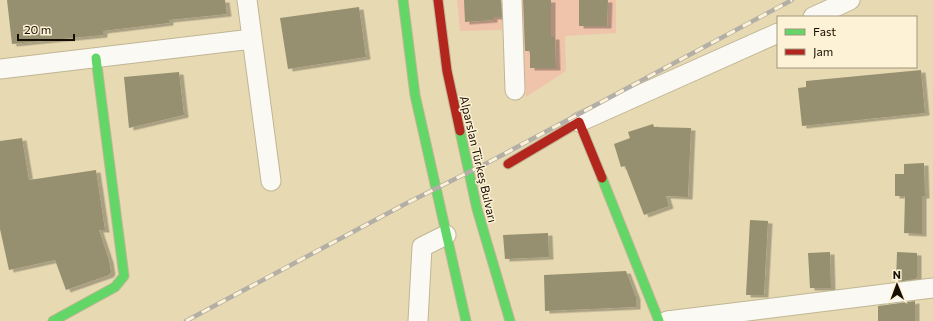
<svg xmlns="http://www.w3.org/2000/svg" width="933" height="321" font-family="Commissioner,sans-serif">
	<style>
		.green { fill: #f0c4aa }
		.building { fill: #969070; filter: url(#shadow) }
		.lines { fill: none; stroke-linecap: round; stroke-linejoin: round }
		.street-casing { stroke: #c0b696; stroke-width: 21 }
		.fast-casing { stroke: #c0b696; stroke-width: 11 }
		.jam-casing { stroke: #c0b696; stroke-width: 11 }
		.street { stroke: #fbf9f3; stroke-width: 19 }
		.fast { stroke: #63d668; stroke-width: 9 }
		.jam { stroke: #b3261e; stroke-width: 9 }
		.rail-casing { stroke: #b3afa7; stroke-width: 4.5 }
		.rail { stroke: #fdf2d6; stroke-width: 3; stroke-dasharray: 9; stroke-linecap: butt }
		.labels { text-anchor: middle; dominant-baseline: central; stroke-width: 3; stroke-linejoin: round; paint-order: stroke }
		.street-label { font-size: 12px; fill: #160e00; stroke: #fdf2d6 }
	</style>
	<defs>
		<filter id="shadow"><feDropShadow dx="4.5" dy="2.5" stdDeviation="0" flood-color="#0004"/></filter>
	</defs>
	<rect width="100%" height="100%" fill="#e7d9b1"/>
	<!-- green -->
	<path class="green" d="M457,0H501L502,30L460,31Z
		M518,0H616V33L565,36L566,71L526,97Z"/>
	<!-- building -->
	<path class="building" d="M7,0H225L227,14L169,20V23L103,31V35L12,44Z
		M464,0H501L502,17H493V20L465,22Z
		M523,0H551V37H555L556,68H530V51H525Z
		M579,0H608L607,26H579Z
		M359,7L366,57L288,69L280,18Z
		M921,70L925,113L802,126L798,88L806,87V81Z
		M179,72L184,115L129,128L124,77Z
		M653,124L654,127L691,128L688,197L666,196L669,206L644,215L625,166L621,167L614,144L630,138L628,132Z
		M22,138L29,180L96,170L105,230H99L109,260L111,272L109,275L66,290L55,260L9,270L0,229V141Z
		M924,163L925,196H922V234L904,233L905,196H895V174H904V164Z
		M750,220L768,221L764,295H746Z
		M548,233L549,257L505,259L503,235Z
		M830,252L831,288H810L808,253Z
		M897,252L917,253V277H916V279L896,282Z
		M626,271L636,297V307L545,311L544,275Z
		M915,301V321H878V306Z"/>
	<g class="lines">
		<!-- street casing -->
		<g class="street-casing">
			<path id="street" d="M247,0L271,181
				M512,0L515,90
				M813,17L850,0
				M0,69L252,39
				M579,122L778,33
				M418,321L422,247L446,235
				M667,321L933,288"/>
		</g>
		<!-- fast casing -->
		<g class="fast-casing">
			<path id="fast" d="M403,0L415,95L466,321
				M460,131L477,209L510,321
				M602,178L659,321
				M53,321L115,287L124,276L96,58"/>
		</g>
		<!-- jam casing -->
		<g class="jam-casing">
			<path id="jam" d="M438,0L447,71L460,131
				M508,164L579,122L602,178"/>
		</g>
		<!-- street -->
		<use href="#street" class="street"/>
		<!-- fast -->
		<use href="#fast" class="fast"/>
		<!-- jam -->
		<use href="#jam" class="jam"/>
		<!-- rail casing -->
		<g class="rail-casing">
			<path id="rail" d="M186,321L407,203L491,161L792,0"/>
		</g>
		<!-- rail -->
		<use href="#rail" class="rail"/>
	</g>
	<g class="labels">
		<!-- street labels -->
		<g class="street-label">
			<text transform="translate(479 159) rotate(77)">Alparslan Türkeş Bulvarı</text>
		</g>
	</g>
	<!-- legend -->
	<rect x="777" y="16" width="140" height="52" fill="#fdf2d6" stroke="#a19780"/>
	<rect x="785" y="29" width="20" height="6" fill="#63d668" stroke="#a19780"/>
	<text x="813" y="36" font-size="12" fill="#160e00">Fast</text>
	<rect x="785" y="49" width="20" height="6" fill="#b3261e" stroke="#a19780"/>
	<text x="813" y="56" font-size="12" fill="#160e00">Jam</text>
	<!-- north arrow -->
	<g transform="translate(897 285) rotate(359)" stroke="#fdf2d6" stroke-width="3" paint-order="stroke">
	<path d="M0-3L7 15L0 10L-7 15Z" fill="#160e00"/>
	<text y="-6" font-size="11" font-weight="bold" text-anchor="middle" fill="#160e00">N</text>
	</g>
	<!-- scale -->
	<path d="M18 34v6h56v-6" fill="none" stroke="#160e00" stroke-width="2"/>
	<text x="24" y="34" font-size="12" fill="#160e00" stroke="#fdf2d6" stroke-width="3" paint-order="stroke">20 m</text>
</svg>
